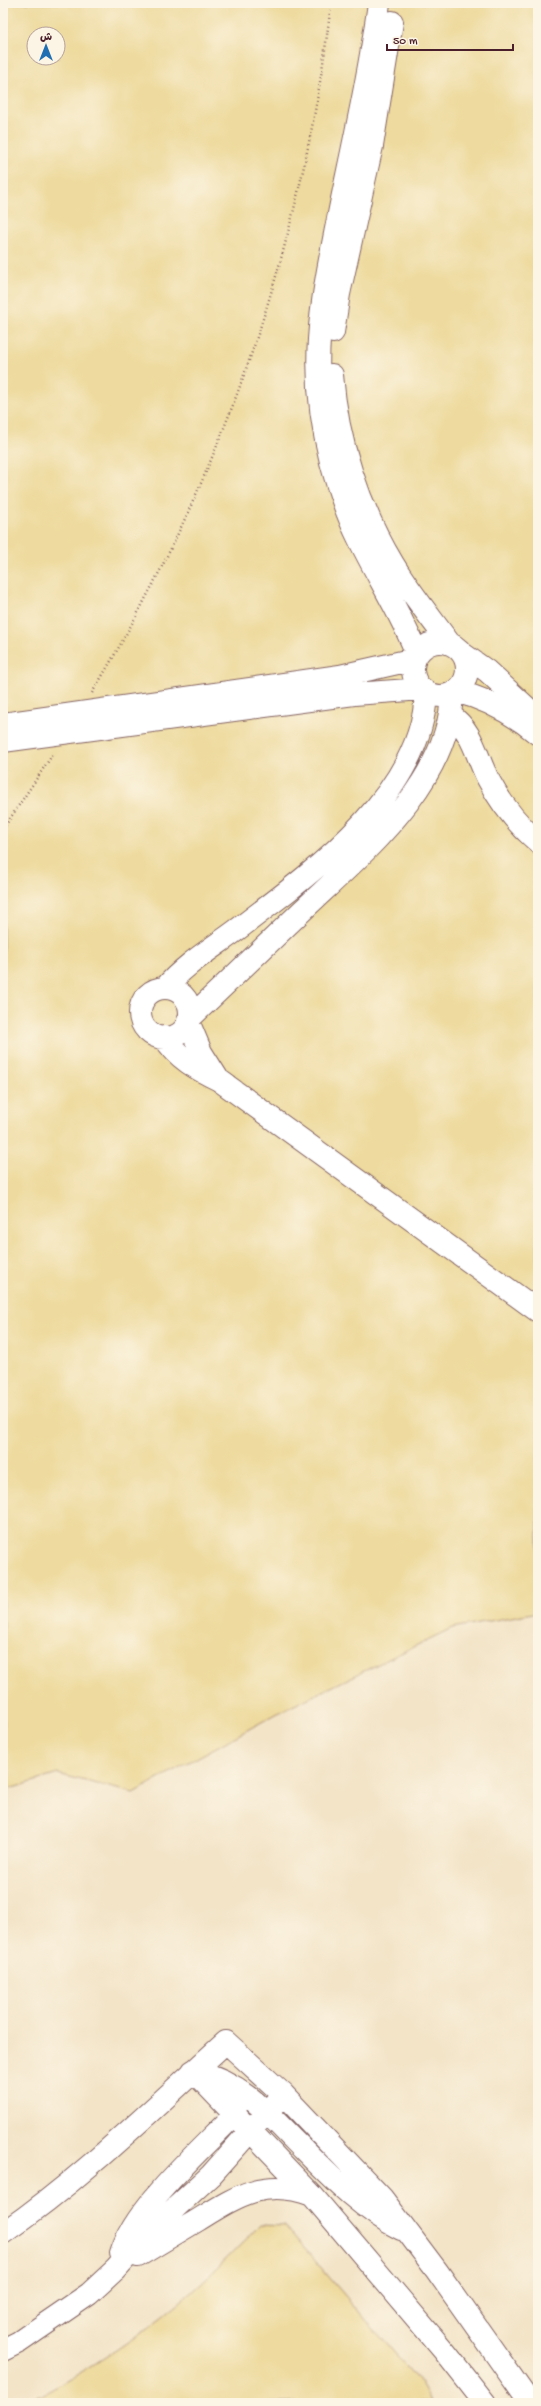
<svg xmlns="http://www.w3.org/2000/svg" width="541" height="2406" font-family="'Gochi Hand','Playpen Sans Arabic',sans-serif">
	<style>
		.sand { fill: #eeda9e; stroke: #9c7c64; fill-rule: evenodd }
		.lines { fill: none; stroke-linecap: round; stroke-linejoin: round }
		.minor-casing { stroke: #856462; stroke-width: 24 }
		.path { stroke: #856462; stroke-width: 2.5; stroke-dasharray: 1 3; stroke-linecap: butt }
		.minor { stroke: #fff; stroke-width: 22 }
	</style>
	<rect width="100%" height="100%" fill="#fcf5e5"/>
	<filter id="ink" filterUnits="userSpaceOnUse"><feTurbulence type="fractalNoise" baseFrequency=".025" numOctaves="2"/><feDisplacementMap in="SourceGraphic" scale="8" xChannelSelector="R" yChannelSelector="G"/><feConvolveMatrix kernelMatrix="1 2 1 2 8 2 1 2 1" color-interpolation-filters="sRGB"/></filter>
	<filter id="wash" filterUnits="userSpaceOnUse"><feTurbulence type="fractalNoise" baseFrequency=".012" numOctaves="4" result="noise"/><feDisplacementMap in="SourceGraphic" scale="16" xChannelSelector="R" yChannelSelector="G"/><feGaussianBlur stdDeviation="0.9" result="paint"/><feColorMatrix in="noise" values="0 0 0 0 0 0 0 0 0 0 0 0 0 0 0 0 0 1.4 0 .05"/><feComposite in="paint" operator="in"/></filter>
	<g filter="url(#wash)">
		<rect width="100%" height="100%" fill="#f3e4c7"/>
		<!-- sand -->
		<path class="sand" d="M3,3H538V1612L452,1628L278,1713L133,1793L58,1774L3,1791ZM34,34H58V58H34Z
			M260,2225L285,2226L417,2379L431,2403H27C68,2381 108,2357 146,2329C187,2299 224,2262 260,2225Z"/>
	</g>
	<g filter="url(#ink)">
		<g class="lines">
			<!-- minor casing -->
			<g class="minor-casing">
				<path id="minor" d="M379,3C370,70 355,137 341,204C322,299 306,365 331,462C338,488 347,515 359,539C378,578 401,614 417,654
					M333,332L339,294L372,146L392,22
					M332,375C337,441 359,507 393,564C410,592 431,618 450,644
					M413 669a27 27 0 1 1 54 0a27 27 0 1 1-54 0Z
					M463,654L487,671L538,718
					M455,691C487,699 513,713 538,734
					M451,716C472,729 477,758 488,779C500,802 517,824 538,842
					M3,724L340,676L415,659
					M3,741L354,694L423,689
					M165,988C185,964 213,948 238,929C312,873 423,793 426,692
					M140 1013a25 25 0 1 1 50 0a25 25 0 1 1-50 0Z
					M189,1019C227,983 265,946 303,910C363,853 450,782 452,693
					M188,1021L201,1052L218,1079
					M164,1037C178,1059 196,1069 219,1080L538,1311
					M226,2042L283,2094L382,2198L437,2271L530,2403
					M193,2071L312,2195L445,2352L485,2403
					M199,2072C240,2082 266,2111 294,2140C327,2173 359,2208 401,2229
					M3,2233C84,2177 153,2108 226,2042
					M121,2253C135,2207 202,2149 235,2114L237,2100
					M138,2256C158,2244 178,2232 198,2220C237,2196 265,2177 312,2195
					M3,2350L19,2342L89,2294L116,2269L148,2233L211,2175L283,2094"/>
			</g>
			<!-- path -->
			<path class="path" d="M92,693C220,482 303,248 331,3
				M3,829L53,754"/>
			<!-- minor -->
			<use href="#minor" class="minor"/>
		</g>
	</g>
	<!-- margin -->
	<rect width="541" height="2406" fill="none" stroke="#fcf5e5" stroke-width="16"/>
	<!-- north arrow -->
	<g transform="translate(46 46)"><circle r="19" fill="#fcf5e5" stroke="#b59f9b"/>
	<path d="M0-3L7 15L0 10L-7 15Z" fill="#1f6fb2"/>
	<text y="-6" font-size="11" font-weight="bold" text-anchor="middle" fill="#4a1f2b">ش</text>
	</g>
	<!-- scale -->
	<path d="M387 44v6h126v-6" fill="none" stroke="#4a1f2b" stroke-width="2"/>
	<text x="393" y="44" font-size="12" fill="#4a1f2b" stroke="#fcf5e5" stroke-width="3" paint-order="stroke">50 m</text>
</svg>
